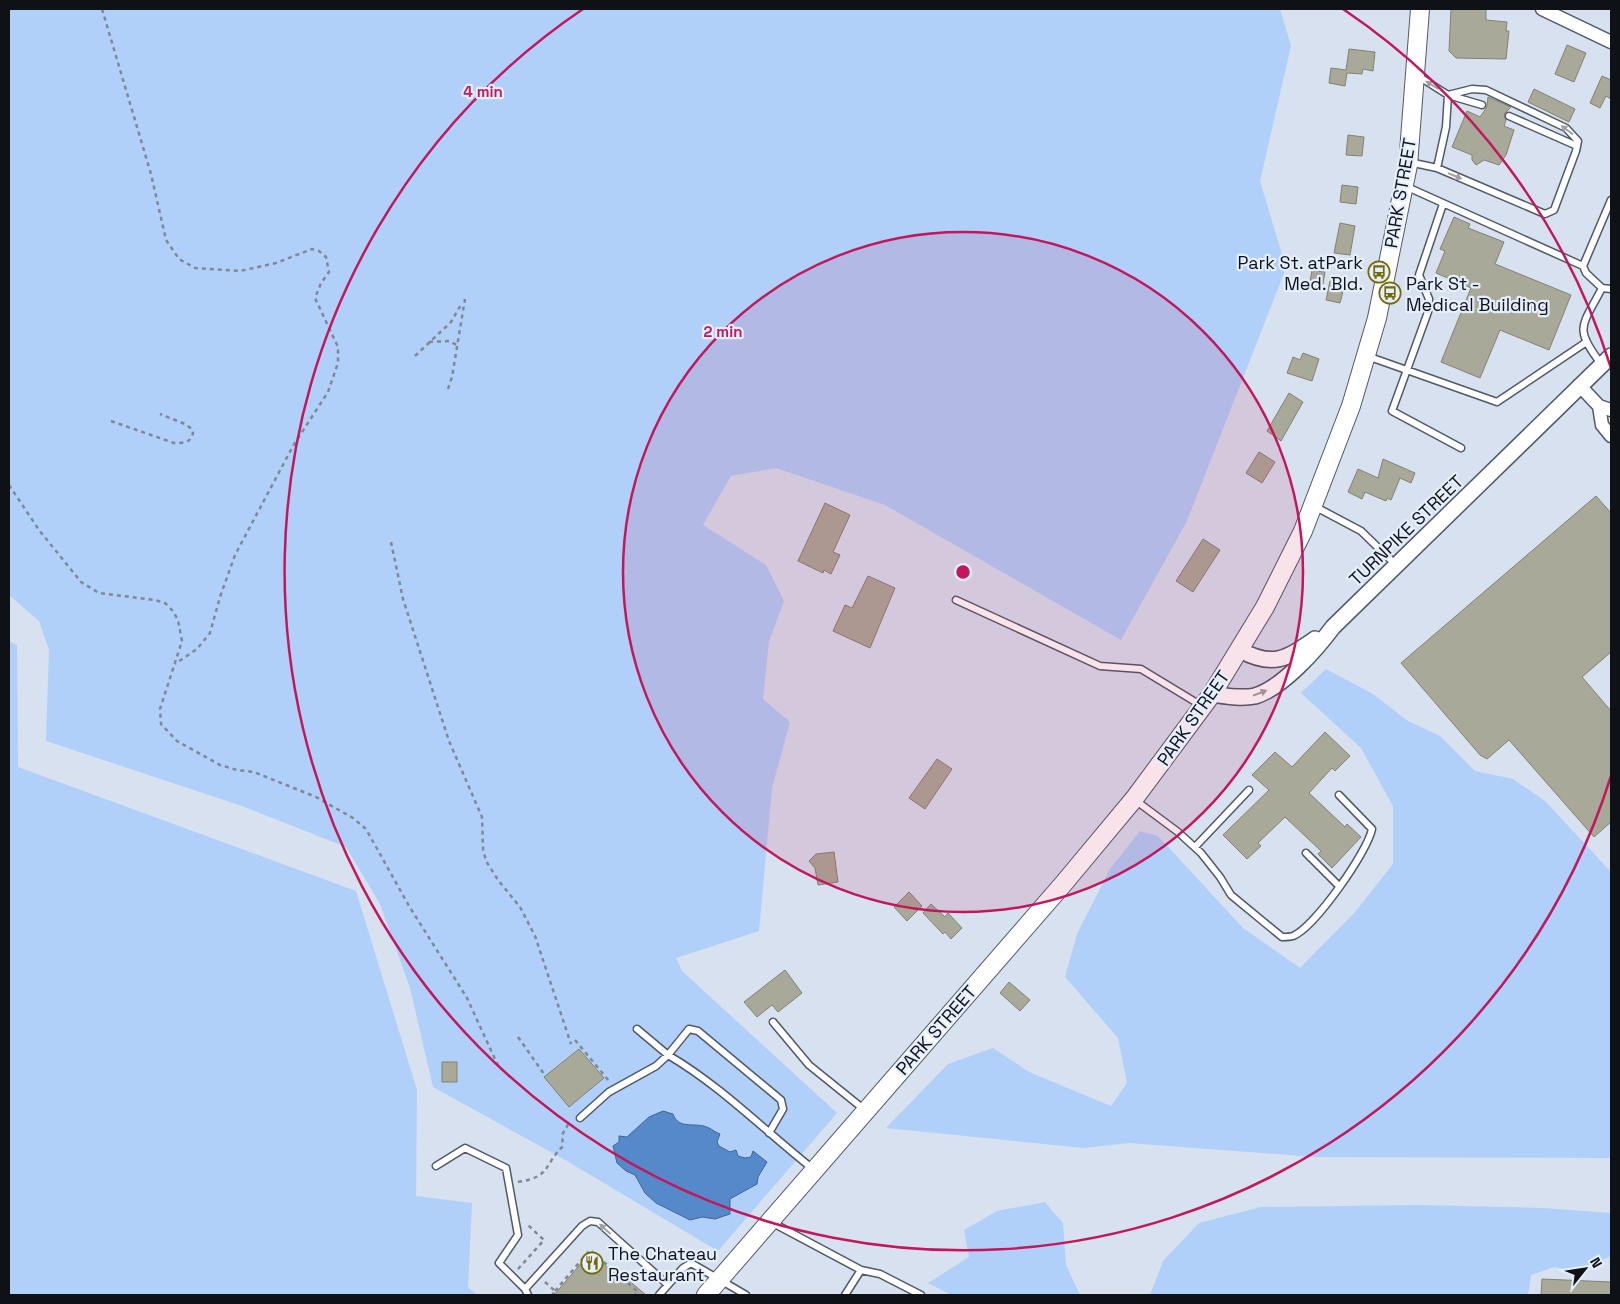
<svg xmlns="http://www.w3.org/2000/svg" width="1620" height="1304" font-family="'Space Grotesk',sans-serif">
	<style>
		.green { fill: #b0d0f9 }
		.water { fill: #5589ca; stroke: #406594 }
		.building { fill: #a9a999; stroke: #828173 }
		.lines { fill: none; stroke-linecap: round; stroke-linejoin: round }
		.service-casing { stroke: #505965; stroke-width: 9 }
		.minor-casing { stroke: #505965; stroke-width: 15 }
		.tertiary-casing { stroke: #505965; stroke-width: 18 }
		.secondary-casing { stroke: #505965; stroke-width: 20 }
		.path { stroke: #818892; stroke-width: 2.5; stroke-dasharray: 4 4; stroke-linecap: butt }
		.service { stroke: #fff; stroke-width: 6 }
		.minor { stroke: #fff; stroke-width: 12 }
		.tertiary { stroke: #fff; stroke-width: 15 }
		.secondary { stroke: #fff; stroke-width: 18 }
		.oneway { fill: #9fa0a2 }
		.ring { fill: none; stroke: #c2185b; stroke-width: 2.5 }
		.labels { text-anchor: middle; dominant-baseline: central; stroke-width: 4.5; stroke-linejoin: round; paint-order: stroke }
		.street-label { font-size: 18px; fill: #0e1116; stroke: #e4eefc }
		.poi-label { font-size: 18px; fill: #0e1116; stroke: #e4eefc; text-anchor: start }
		.centre { fill: #c2185b; stroke: #e4eefc; stroke-width: 2.5 }
		.ring-label { font-size: 15px; text-anchor: middle; font-weight: bold; fill: #c2185b; stroke: #e4eefc; stroke-width: 4.5; stroke-linejoin: round; paint-order: stroke }
	</style>
	<rect width="100%" height="100%" fill="#d7e1ef"/>
	<!-- green -->
	<path class="green" d="M9,9H1280L1291,46L1260,181L1286,268L1187,521L1121,640L885,505L776,468L731,476L703,525L766,565L784,601L769,641L763,699L790,722L772,788L759,931L676,958L682,971L837,1113L718,1251L567,1161L433,1087L410,988L380,904L346,847L242,806L46,741L49,650L39,621L9,595Z
		M9,641L17,645L18,767L356,891L417,1090L416,1196L472,1203L468,1287L477,1295H9Z
		M1326,669L1373,694L1408,721L1440,736L1475,771L1513,779L1545,801L1611,872V1158L1316,1157L1129,1143L1084,1148L886,1128L948,1064L993,1048L1029,1072L1111,1106L1127,1083L1118,1038L1065,977L1077,934L1110,869L1140,831L1158,836L1243,928L1300,968L1355,912L1393,864V806L1361,748L1301,693Z
		M1045,1202L1063,1223L1066,1265L1080,1295H951L928,1283L969,1257L964,1230L997,1211Z
		M1417,1205L1543,1208L1611,1213V1256L1577,1272L1554,1267L1531,1275L1528,1295H1150L1163,1261L1199,1223L1261,1207Z"/>
	<!-- water -->
	<path class="water" d="M663,1111L673,1114C679,1131 696,1121 709,1128C713,1130 715,1132 720,1134L717,1142L719,1146L730,1152L736,1150L738,1156L745,1158L751,1157L753,1151L767,1162L758,1177L757,1184L730,1199V1214L715,1219L702,1217L690,1220L656,1203L645,1193L635,1175L626,1171L617,1163L613,1146L619,1142V1136L627,1137L649,1117Z"/>
	<!-- building -->
	<path class="building" d="M1451,9H1486V20L1507,22L1506,31H1509L1506,59L1456,58L1449,51Z
		M1567,45L1586,53L1574,82L1555,74Z
		M1349,49L1375,52L1373,71L1363,69L1362,74L1347,73L1345,86L1329,83L1331,68L1346,70Z
		M1602,76L1611,80V99L1606,96L1600,108L1590,103Z
		M1534,89L1575,109L1569,122L1528,102Z
		M1488,97L1511,107L1504,114L1506,120L1504,126L1514,130L1506,155L1499,165L1484,160L1476,165L1472,160V155L1452,147L1467,111L1480,117L1487,107Z
		M1348,135L1364,137L1362,156L1346,155Z
		M1342,185L1358,187L1356,204L1340,202Z
		M1454,217L1470,224L1468,228L1504,242L1495,264L1571,295L1549,350L1500,330L1480,378L1441,362L1471,288L1436,273L1445,251L1440,249Z
		M1340,223L1355,226L1350,255L1334,253Z
		M1312,270L1325,272L1323,284L1310,282Z
		M1330,281L1345,284L1340,303L1326,300Z
		M1303,353L1319,359L1312,381L1287,373L1293,357L1300,360Z
		M1289,393L1303,402L1281,441L1267,431Z
		M1259,452L1275,462L1262,483L1246,473Z
		M1383,459L1415,473L1411,483L1400,478L1391,500L1387,498L1386,501L1365,492L1362,499L1348,492L1358,469L1378,478Z
		M1596,496L1611,513V652L1582,677L1611,711V822L1594,837L1509,740L1487,759L1480,755L1401,663Z
		M825,503L850,515L833,552L840,555L831,574L824,570L823,573L798,561Z
		M1203,539L1220,550L1193,592L1176,581Z
		M868,576L895,588L870,648L833,631L845,605L852,608Z
		M1325,732L1350,756L1335,771L1332,768L1309,793L1345,827L1347,824L1361,837L1332,868L1318,854L1321,851L1285,817L1258,843L1261,846L1247,859L1223,835L1269,790L1252,775L1275,752L1292,767Z
		M937,759L952,769L925,809L909,798Z
		M834,852L838,882L818,885L815,868L809,861L816,854Z
		M909,892L922,906L907,921L894,907Z
		M931,904L945,917L948,913L962,928L951,939L945,932L943,934L923,913Z
		M785,970L802,993L778,1012L772,1005L757,1017L744,1002Z
		M1009,982L1030,1000L1020,1011L1000,993Z
		M579,1049L604,1078L569,1107L544,1077Z
		M442,1062H457V1082H442Z
		M590,1253L619,1277L621,1274L646,1295H554Z
		M1542,1279L1611,1282V1295H1541Z"/>
	<g class="lines">
		<!-- service casing -->
		<g class="service-casing">
			<path id="service" d="M1418,76L1448,95L1482,105
				M1509,116L1577,146
				M1409,162L1437,168L1545,214L1554,210L1576,151L1578,141L1566,128L1486,90L1472,89L1448,95L1446,127L1437,168
				M1405,186L1583,266
				M1443,204L1419,275L1429,299L1428,312L1392,411L1461,448
				M1602,288L1611,289
				M1367,356L1497,402L1585,343
				M1602,365C1573,327 1582,327 1602,288L1586,273L1583,266L1611,200
				M1314,506L1361,531L1396,565
				M956,600L1100,666L1141,669L1202,706
				M1135,800L1178,832L1201,853L1220,877L1231,895L1282,937C1285,937 1290,937 1293,936C1315,927 1368,851 1372,829L1339,795
				M1195,847L1249,790
				M1306,853L1339,886
				M773,1022L809,1065L866,1111
				M637,1029L668,1055L689,1029L698,1031L781,1100L783,1109L769,1133
				M580,1118L609,1092L656,1066L668,1055C721,1086 765,1131 813,1169
				M436,1166L465,1148L506,1168L518,1235L499,1263L525,1289
				M771,1222L861,1270L845,1295
				M861,1270L880,1274L921,1295
				M528,1295L525,1289L582,1226L590,1221L598,1222L668,1285
				M659,1295L683,1268L691,1263L746,1295"/>
		</g>
		<!-- minor casing -->
		<g class="minor-casing">
			<path id="minor" d="M1542,9L1611,42
				M1579,385L1599,406L1611,410
				M1599,406L1602,425L1611,436"/>
		</g>
		<!-- tertiary casing -->
		<g class="tertiary-casing">
			<path id="tertiary" d="M1240,650C1273,668 1286,659 1315,639
				M1212,694C1226,696 1241,699 1255,696C1282,688 1316,650 1333,627L1611,356"/>
		</g>
		<!-- secondary casing -->
		<g class="secondary-casing">
			<path id="secondary" d="M706,1295L1064,883L1134,799L1212,694L1265,607L1303,531L1351,406L1377,318L1408,165L1420,9"/>
		</g>
		<!-- path -->
		<path class="path" d="M102,9L151,174L166,240L179,259L195,268L240,271L276,263L312,249L319,251L326,257L329,272L321,283L315,298L338,347V363L328,392L293,446L235,555L220,597L210,633L197,649L175,664
			M429,342L449,341L457,345
			M415,356L451,322L462,303
			M448,389L452,377L465,299
			M111,421L174,443C183,443 191,443 193,433L192,429L185,424L160,414
			M9,485L39,530L81,582L99,593L155,600L165,603L173,611L178,620L182,641L160,709L161,724L177,741L220,765L237,770L254,772L316,797L353,818L366,829L409,906L467,998L500,1070
			M391,542L403,599L449,741L482,817L483,849L486,861L498,880L520,907L535,936L571,1044
			M518,1037L544,1074
			M575,1040L609,1081
			M518,1182C551,1177 543,1166 563,1146L562,1135L570,1121
			M518,1269L544,1240L528,1225H525
			M545,1282L555,1291L553,1293L556,1295
			M555,1291L590,1250L638,1292L635,1295"/>
		<!-- service -->
		<use href="#service" class="service"/>
		<!-- minor -->
		<use href="#minor" class="minor"/>
		<!-- tertiary -->
		<use href="#tertiary" class="tertiary"/>
		<!-- secondary -->
		<use href="#secondary" class="secondary"/>
	</g>
	<!-- one-way arrows -->
	<defs><path id="oneway-solid" d="M-6-.8H1V-3.2L6.5 0L1 3.2V.8H-6Z" transform="scale(1.25)"/></defs>
	<g class="oneway">
		<use href="#oneway-solid" transform="translate(1432 85) rotate(-148)"/>
		<use href="#oneway-solid" transform="translate(1567 130) rotate(-144)"/>
		<use href="#oneway-solid" transform="translate(1455 176) rotate(23)"/>
		<use href="#oneway-solid" transform="translate(1260 693) rotate(-21)"/>
		<use href="#oneway-solid" transform="translate(605 1229) rotate(-138)"/>
	</g>
	<!-- distance rings -->
	<circle cx="963" cy="572" r="340" fill="#c2185b" fill-opacity=".12"/>
	<g class="ring">
		<circle cx="963" cy="572" r="340"/>
		<path d="M1611 776A679 679 0 1 1 583 9M1343 9A679 679 0 0 1 1611 368"/>
	</g>
	<!-- icons -->
	<defs>
		<g id="bus-ring" transform="scale(1.125)"><circle r="9.5" fill="#e4eefc" stroke="#726b05" stroke-width="1.5"/><path d="M-5-6H5V4H4V6H2V4H-2V6H-4V4H-5ZM-3.5-4V0h7V-4ZM-3.5 1.2v1.5H-2V1.2ZM2 1.2v1.5H3.5V1.2Z" fill="#726b05"/></g>
		<g id="restaurant-ring" transform="scale(1.125)"><circle r="9.5" fill="#e4eefc" stroke="#726b05" stroke-width="1.5"/><path d="M-5-6h1v4h1v-4h1v4h1v-4h1v5L-1.5 .5V6h-2V.5L-5-1ZM5-6V6H3V1.5H1.5Q1.5-4 5-6Z" fill="#726b05"/></g>
	</defs>
	<g fill-rule="evenodd">
		<use href="#bus-ring" x="1379" y="272"/>
		<use href="#bus-ring" x="1390" y="293"/>
		<use href="#restaurant-ring" x="592" y="1263"/>
	</g>
	<g class="labels">
		<!-- street labels -->
		<g class="street-label">
			<text transform="translate(1400 193) rotate(-80)">PARK STREET</text>
			<text transform="translate(1406 530) rotate(-44)">TURNPIKE STREET</text>
			<text transform="translate(1193 718) rotate(-55)">PARK STREET</text>
			<text transform="translate(936 1030) rotate(-49)">PARK STREET</text>
		</g>
		<!-- poi labels -->
		<g class="poi-label">
			<text x="1363" y="262" text-anchor="end">Park St. atPark<tspan x="1363" dy="21">Med. Bld.</tspan></text>
			<text x="1406" y="283">Park St -<tspan x="1406" dy="21">Medical Building</tspan></text>
			<text x="608" y="1253">The Chateau<tspan x="608" dy="21">Restaurant</tspan></text>
		</g>
	</g>
	<circle cx="963" cy="572" r="8" class="centre"/>
	<g class="ring-label">
		<text x="483" y="97">4 min</text>
		<text x="723" y="337">2 min</text>
	</g>
	<!-- border -->
	<rect width="1620" height="1304" fill="none" stroke="#0e1116" stroke-width="20"/>
	<!-- north arrow -->
	<g transform="translate(1585 1269) rotate(60)" stroke="#e4eefc" stroke-width="4" paint-order="stroke">
	<path d="M0-4L9 19L0 12L-9 19Z" fill="#0e1116"/>
	<text y="-8" font-size="14" font-weight="bold" text-anchor="middle" fill="#0e1116">N</text>
	</g>
</svg>
